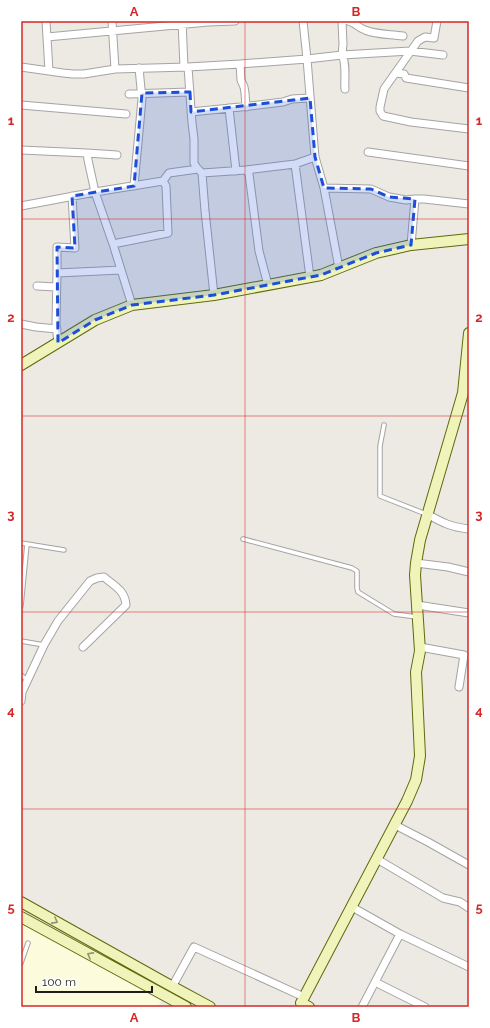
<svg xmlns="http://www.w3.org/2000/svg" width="490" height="1028" font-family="Raleway,sans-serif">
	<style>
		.education { fill: #fcfcdd }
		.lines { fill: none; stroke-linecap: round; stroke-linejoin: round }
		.lane-casing { stroke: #a4a4a4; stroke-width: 5.5 }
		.street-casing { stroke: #a4a4a4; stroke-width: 9 }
		.secondary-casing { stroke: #5e6a0d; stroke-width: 12 }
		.lane { stroke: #fff; stroke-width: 3.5 }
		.street { stroke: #fff; stroke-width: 7 }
		.secondary { stroke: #f0f4ba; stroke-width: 10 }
		.oneway { stroke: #919373 }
		.marked { fill: #1d4ed8; fill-opacity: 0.2; stroke: #1d4ed8; stroke-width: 3; stroke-dasharray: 8 5; stroke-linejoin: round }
		.grid { fill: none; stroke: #d62828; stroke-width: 1; stroke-opacity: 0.55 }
		.neatline { fill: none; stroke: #d62828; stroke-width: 1.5 }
		.grid-label { font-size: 13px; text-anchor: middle; font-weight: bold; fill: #d62828 }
	</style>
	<rect width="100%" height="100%" fill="#edeae3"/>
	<!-- education -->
	<path class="education" d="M21,920L108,968L161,1001L158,1007H21Z"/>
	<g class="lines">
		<!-- lane casing -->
		<g class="lane-casing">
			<path id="lane" d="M384,425L380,446V496L426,514
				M243,539L352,568L357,571V588L358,592L394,614L417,617
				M21,543L64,550
				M21,606L27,544
				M21,641L44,645
				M21,675L27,680
				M21,963L28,943"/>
		</g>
		<!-- street casing -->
		<g class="street-casing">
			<path id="street" d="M46,21L49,71
				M112,21L115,69
				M182,21L184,67
				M303,21L307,59L342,55L343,44L342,21
				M348,21C355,22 358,28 365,30C377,35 390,34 403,36
				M437,21L434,38L425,37L418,41L384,89L380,107V111L383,116L411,122L469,129
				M47,37L208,22L235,21
				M240,64L241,80L244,87L245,93L246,107
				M21,67L63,73L73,74H84L115,69L188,67
				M396,73L404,74L406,78L469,88
				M345,89C344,78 347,64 342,55L410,51L443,55
				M129,94L190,92
				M21,105L126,114
				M229,108L236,171
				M191,112L250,106L283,102L292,99L310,98
				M21,150L87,153L88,160L95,192L163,181L166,186L168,233L113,244
				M368,152L469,166
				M87,153L117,155
				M315,157L324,188L339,268
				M246,170L295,164
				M202,173L246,170L249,174L259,251L268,285
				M163,181L169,173L198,169
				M134,186L142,99L139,68
				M324,188L371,189L389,197L406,200L415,199
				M21,206L95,192L113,244L132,305
				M411,245L415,199H424L469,204
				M57,273V247L75,248L72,196
				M37,286L56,287
				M214,295L205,211L202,173L197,168L194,163V139L192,123L188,67L240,64L307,59L315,157L295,164L310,277
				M21,324L36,327L57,329
				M58,343L56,324L57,273L121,270
				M427,514C443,523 451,527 469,529
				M416,563L448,567L469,572
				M417,605L469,613
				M420,647L464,655L459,687
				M21,701L22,692L44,645L58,621L90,581L97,578L104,577C114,586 125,590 126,605L83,647
				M395,825L428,842L469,865
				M377,859L443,898L460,902L469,908
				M352,907L400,934
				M375,982L425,1007
				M172,987L194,947L304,997
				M362,1007L400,934L469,967"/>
		</g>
		<!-- secondary casing -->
		<g class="secondary-casing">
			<path id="secondary" d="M21,365L95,320L132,305L214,295L321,275L376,253L411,245L469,239
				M21,902L164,982L210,1007
				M21,917L186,1007
				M309,1007L301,1003L407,801L416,780L420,756L416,672L420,651L415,575L416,563L420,540L463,393L469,333"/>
		</g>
		<!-- lane -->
		<use href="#lane" class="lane"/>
		<!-- street -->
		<use href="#street" class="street"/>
		<!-- secondary -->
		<use href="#secondary" class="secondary"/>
	</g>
	<!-- one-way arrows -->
	<defs><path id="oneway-chevron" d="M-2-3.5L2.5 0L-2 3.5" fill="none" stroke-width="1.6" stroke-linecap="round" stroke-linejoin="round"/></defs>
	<g class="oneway">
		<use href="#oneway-chevron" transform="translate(55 921) rotate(29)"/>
		<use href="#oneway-chevron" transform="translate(90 955) rotate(-151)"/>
	</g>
	<!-- marked area -->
	<path class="marked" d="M190,92L191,112L310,98L315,157L324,188L371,189L389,197L415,199L411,245L376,253L321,275L214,295L132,305L95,320L58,343L57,247L75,248L72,196L134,186L142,93Z"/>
	<!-- grid -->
	<path class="grid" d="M245,21V1007M21,219H469M21,416H469M21,612H469M21,809H469"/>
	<!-- border -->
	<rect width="490" height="1028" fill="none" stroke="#ffffff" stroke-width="44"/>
	<!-- scale -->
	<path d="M36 986v6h116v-6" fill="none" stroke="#1d1d1d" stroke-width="2"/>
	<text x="42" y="986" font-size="12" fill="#1d1d1d" stroke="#ffffff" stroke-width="3" paint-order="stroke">100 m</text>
	<rect x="22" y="22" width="446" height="984" class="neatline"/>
	<g class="grid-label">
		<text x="134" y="16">A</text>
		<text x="356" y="16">B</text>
		<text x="11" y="125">1</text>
		<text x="479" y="125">1</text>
		<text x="11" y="322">2</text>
		<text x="479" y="322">2</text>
		<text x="11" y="519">3</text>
		<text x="479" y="519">3</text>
		<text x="11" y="715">4</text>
		<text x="479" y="715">4</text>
		<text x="11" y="912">5</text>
		<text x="479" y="912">5</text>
		<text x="134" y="1022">A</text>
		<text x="356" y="1022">B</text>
	</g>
</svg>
